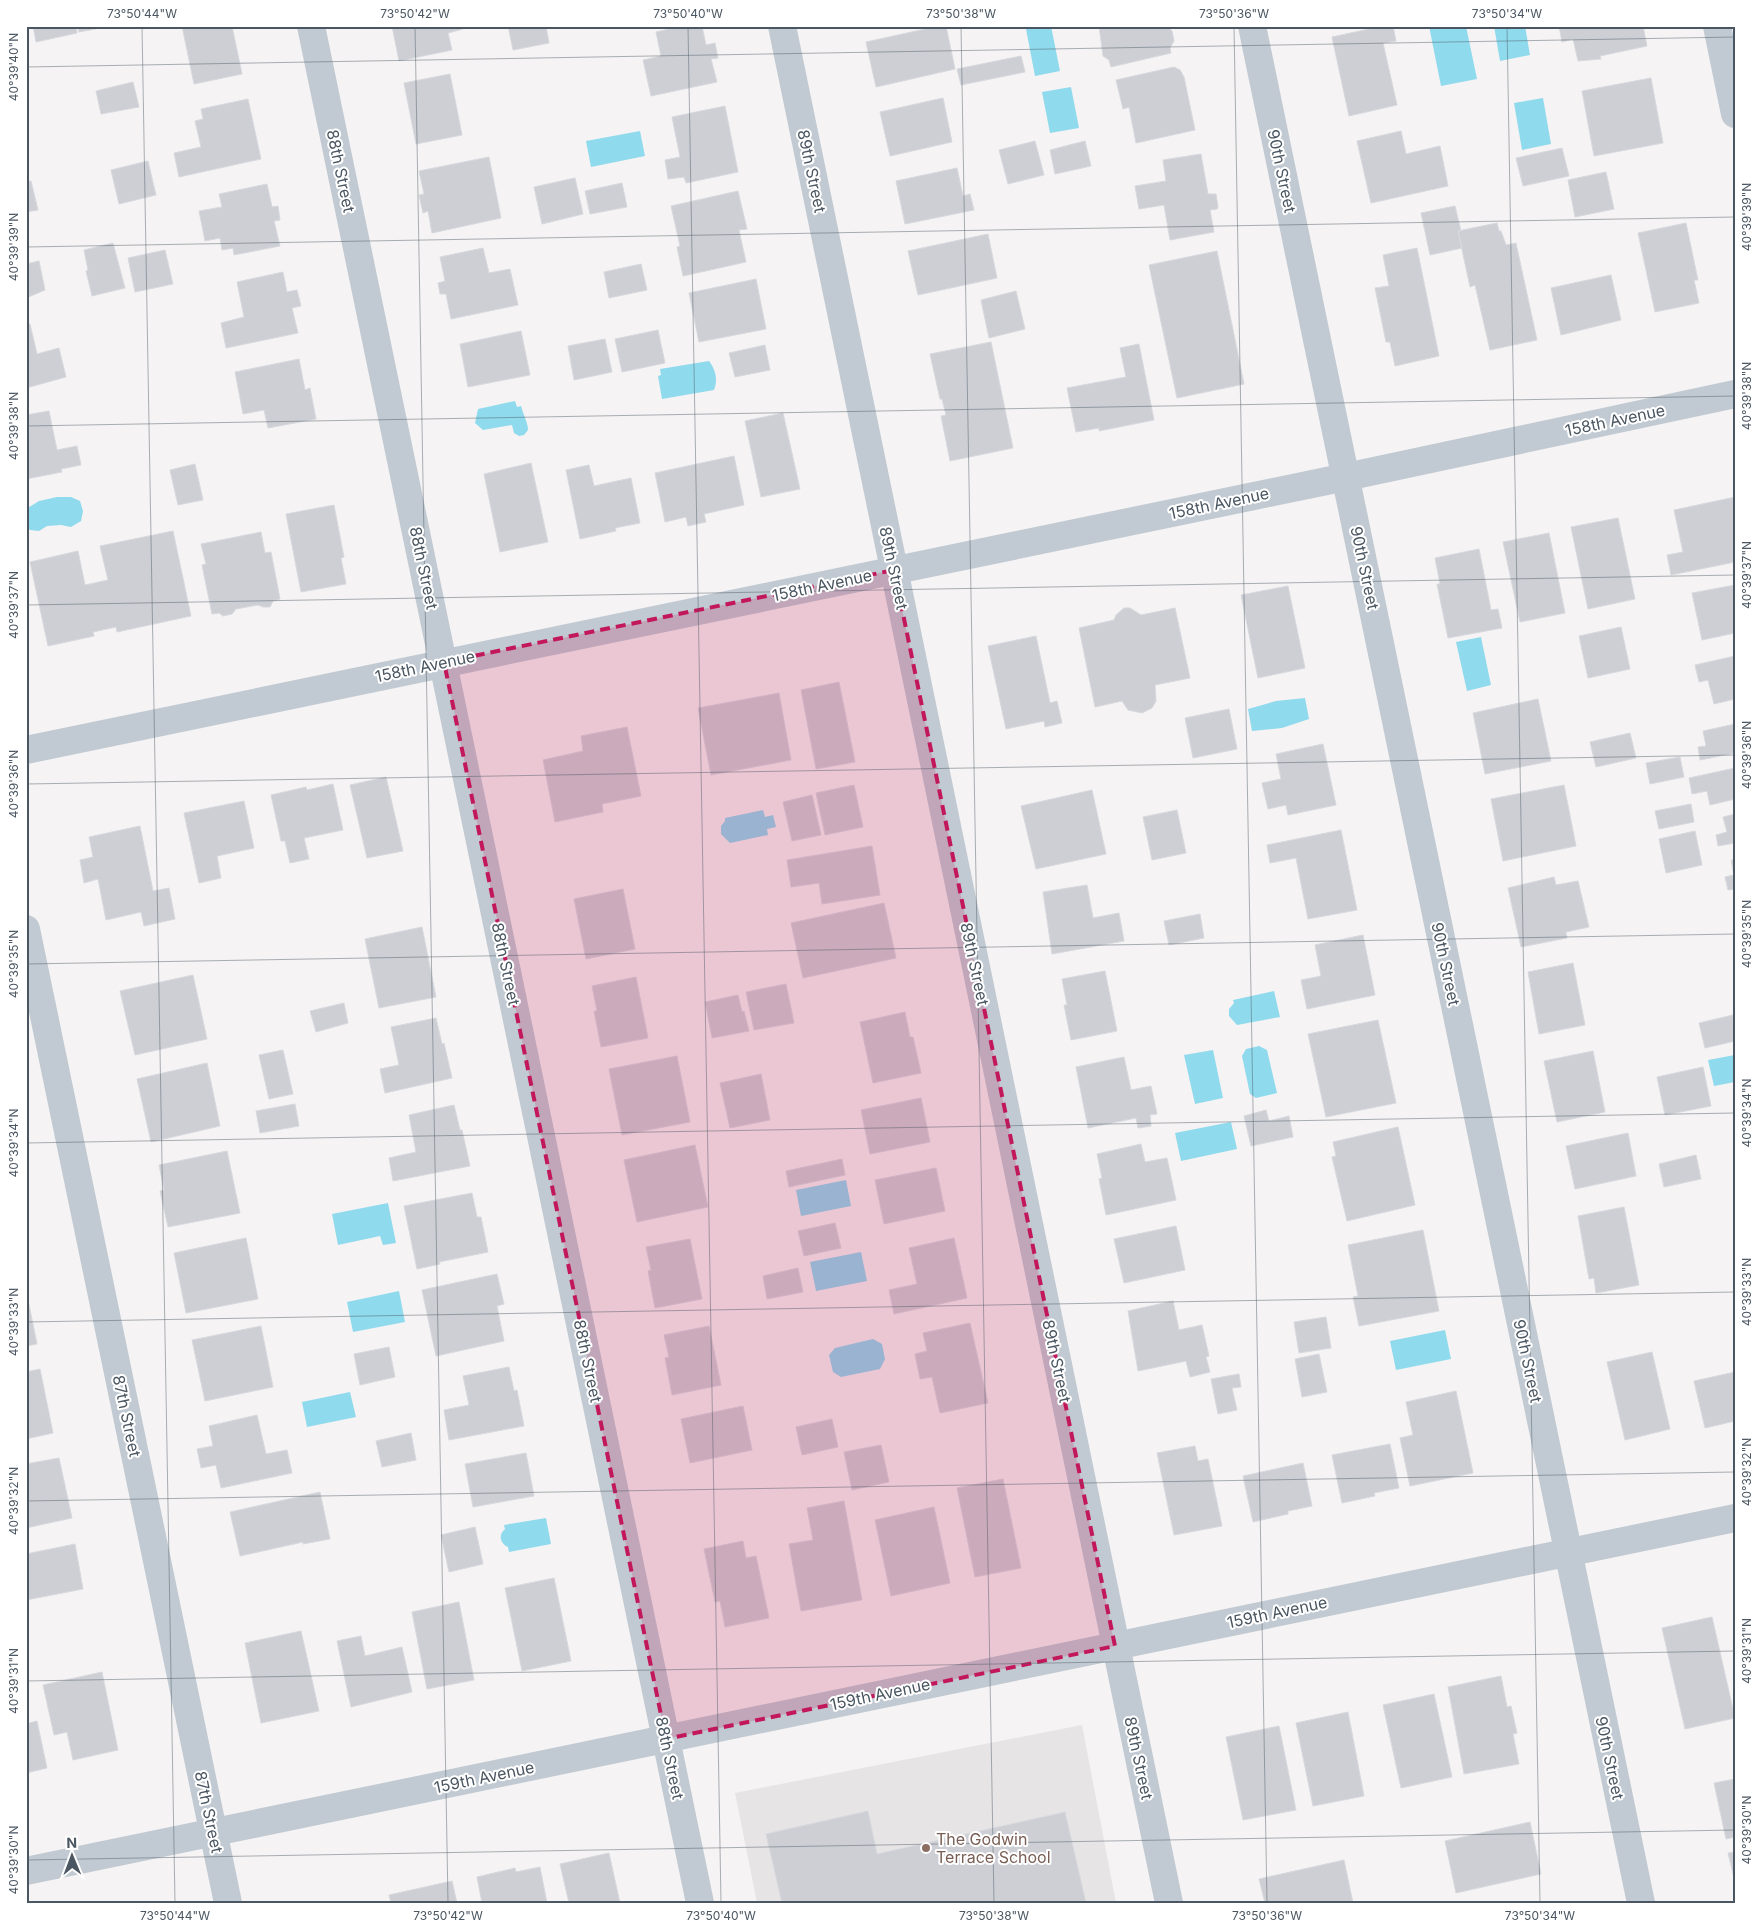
<svg xmlns="http://www.w3.org/2000/svg" width="1761" height="1929" font-family="Inter,sans-serif">
	<style>
		.education { fill: #e6e4e5 }
		.water { fill: #90daee }
		.building { fill: #cdcfd5; stroke: #d7d9de }
		.lines { fill: none; stroke-linecap: round; stroke-linejoin: round }
		.minor { stroke: #c1cad2; stroke-width: 28 }
		.marked { fill: #c2185b; fill-opacity: 0.2; stroke: #c2185b; stroke-width: 4; stroke-dasharray: 10 6; stroke-linejoin: round }
		.ticks { fill: none; stroke: #4a5661; stroke-width: 1; stroke-opacity: 0.45 }
		.education-dot { fill: #8d6e63; stroke: #fff; stroke-width: 2 }
		.labels { text-anchor: middle; dominant-baseline: central; stroke-width: 4; stroke-linejoin: round; paint-order: stroke }
		.street-label { font-size: 16px; fill: #4a5661; stroke: #fff }
		.education-label { font-size: 16px; fill: #785e54; stroke: #fff; text-anchor: start }
		.neatline { fill: none; stroke: #4a5661; stroke-width: 2 }
		.ticks-label { font-size: 12px; text-anchor: middle; fill: #4a5661 }
	</style>
	<rect width="100%" height="100%" fill="#f5f3f3"/>
	<!-- education -->
	<path class="education" d="M1082,1725L1116,1903H757L735,1793Z"/>
	<!-- water -->
	<path class="water" d="M1040,26H1051L1060,71L1035,76L1026,29Z
		M1429,26H1466L1477,79L1441,86Z
		M1494,26H1525L1530,55L1500,61Z
		M1071,87L1079,128L1050,133L1042,92Z
		M1543,98L1551,144L1522,150L1514,103Z
		M640,131L645,156L591,167L586,141Z
		M709,361C716,370 718,380 714,390L662,399L658,376L661,375L660,369Z
		M515,401L517,407L521,406C523,414 528,423 528,430L524,435L519,436L514,433L512,425L483,430L475,423L478,409Z
		M57,497H71L80,501L83,511L81,521L71,527L61,525L47,526L39,531L30,530L27,527L26,509L39,501Z
		M1481,637L1491,685L1467,691L1456,642Z
		M1305,698L1309,719L1282,728L1252,731L1248,709L1276,701Z
		M763,810L765,817L773,815L776,827L767,829L768,835L730,843L721,834V826L725,821V818Z
		M1274,991L1280,1017L1237,1025L1229,1016V1009L1234,1003L1233,1000Z
		M1259,1046L1267,1050L1277,1093L1256,1098L1250,1094L1242,1056L1246,1049Z
		M1213,1050L1223,1098L1195,1104L1184,1055Z
		M1735,1055V1082L1714,1086L1708,1060Z
		M1231,1122L1237,1149L1181,1161L1175,1133Z
		M846,1180L851,1206L801,1216L796,1190Z
		M388,1203L396,1243L383,1245L380,1236L338,1245L332,1214Z
		M861,1252L867,1281L816,1291L810,1262Z
		M399,1291L405,1322L353,1332L347,1302Z
		M1445,1330L1451,1359L1396,1370L1390,1341Z
		M873,1339L882,1344L885,1359L880,1369L841,1377L833,1372L829,1355L835,1348Z
		M350,1392L356,1417L307,1427L302,1402Z
		M546,1518L551,1544L509,1552L508,1547C500,1543 498,1535 505,1529L504,1525Z"/>
	<!-- building -->
	<path class="building" d="M33,26H76L77,33L36,42Z
		M78,26H111L79,32Z
		M182,26H232L242,74L194,84Z
		M392,26H463V29L448,33L452,50L399,61Z
		M508,26H546L549,43L513,50Z
		M683,26H702L706,45L715,43L718,58L711,59L717,82L651,96L643,60L661,56L656,32Z
		M939,26H946L955,69L876,87L866,42Z
		M1099,26H1167L1172,31L1174,41L1170,48L1171,53L1111,67L1109,60L1103,56Z
		M1383,26H1393L1396,41L1383,43L1397,105L1349,116L1332,37Z
		M1559,26H1643L1647,46L1600,56L1601,59L1578,61L1573,39L1562,42Z
		M1021,56L1025,72L961,85L957,69Z
		M1174,67L1180,70L1184,77L1195,130L1136,143L1129,107L1123,109L1116,80Z
		M450,74L462,135L416,144L404,83Z
		M1651,78L1663,143L1594,156L1582,91Z
		M133,82L139,107L101,114L96,91Z
		M943,98L952,142L890,156L880,112Z
		M248,99L261,159L179,177L174,153L201,147L195,121L203,119L201,109Z
		M725,106L738,172L686,183L684,177L668,179L665,160L680,157L672,117Z
		M1401,131L1406,154L1440,146L1448,186L1371,203L1357,141Z
		M1035,141L1044,175L1008,184L999,150Z
		M1085,141L1091,166L1055,174L1050,150Z
		M1562,148L1569,176L1523,186L1516,158Z
		M1201,154L1208,194H1216L1218,207L1217,209L1210,210L1214,232L1170,240L1164,205L1139,209L1135,186L1166,181L1163,160Z
		M489,157L501,218L432,233L428,211L423,213L419,195L424,194L419,171Z
		M148,161L156,195L119,204L111,170Z
		M957,168L963,196L970,194L974,210L905,224L896,181Z
		M1606,172L1614,209L1575,217L1568,180Z
		M575,178L583,214L542,224L534,187Z
		M31,181L38,210L26,212V182Z
		M622,183L627,207L590,214L585,191Z
		M267,184L272,207L278,206L280,220L274,221L280,246L234,255L233,248L222,250L220,238L205,241L199,211L222,207L219,194Z
		M738,191L747,229L739,230L746,262L683,276L677,247L680,246L671,206Z
		M1455,206L1461,231H1458L1462,248L1430,255L1421,213Z
		M1497,223L1499,231H1501L1506,245L1516,243L1537,340L1490,350L1475,285L1470,287L1458,231Z
		M1686,223L1698,280H1694L1699,303L1655,312L1638,233Z
		M988,234L997,278L918,295L908,251Z
		M113,243L125,288L92,296L86,271L88,270L84,250Z
		M483,248L489,273L510,269L518,305L451,319L446,294H440L438,283L445,281L440,257Z
		M1417,248L1439,356L1395,366L1390,342H1386L1375,288L1389,286L1383,255Z
		M165,250L173,284L135,292L128,258Z
		M1217,251L1244,384L1177,398L1149,265Z
		M39,261L45,290L26,298V264Z
		M641,264L647,290L609,298L604,272Z
		M283,272L287,292L297,290L301,306L292,308L298,333L226,348L221,323L244,317L237,282Z
		M1611,275L1621,320L1561,335L1551,288Z
		M756,279L766,329L699,342L689,293Z
		M1016,291L1025,329L989,338L981,300Z
		M26,324H30L37,354L59,348L66,377L26,388Z
		M658,330L665,363L622,372L615,339Z
		M521,331L530,375L468,387L460,344Z
		M605,339L612,372L574,380L568,346Z
		M991,342L1013,448L950,461L941,416L946,415L942,399H940L930,354Z
		M1139,344L1154,420L1099,431V428L1076,432L1067,388L1126,377L1120,348Z
		M765,345L770,370L735,377L729,353Z
		M299,359L305,390L310,388L316,419L268,428L264,410L243,414L235,372Z
		M49,411L57,450L77,446L81,465L61,469L62,472L26,479V415Z
		M783,413L800,489L761,497L745,421Z
		M734,456L744,505L704,514L706,522L688,526L686,517L665,522L655,473Z
		M531,463L548,542L500,552L484,474Z
		M195,464L203,500L178,505L170,470Z
		M589,465L594,486L631,478L640,523L615,528L616,531L580,539L566,470Z
		M1735,497V562L1671,575L1667,555L1683,552L1674,510Z
		M334,505L344,557L341,558L346,584L301,592L286,514Z
		M1618,518L1635,599L1588,609L1571,527Z
		M173,531L191,616L117,632L116,627L93,632L94,636L48,646L30,562L78,551L85,585L108,580L100,546Z
		M261,532L265,553L271,552L280,599L273,601L270,607H263L258,605L236,609L232,614L223,616L219,613L212,614L202,565L206,564L201,544Z
		M1549,533L1565,613L1520,622L1503,542Z
		M1479,549L1491,610L1498,609L1502,628L1448,638L1437,584H1440L1435,558Z
		M1735,585V633L1702,640L1692,593Z
		M1288,586L1305,668L1258,678L1241,595Z
		M1124,608H1130L1141,615L1175,608L1190,678L1155,685L1156,701L1152,708L1142,713L1128,710L1122,701L1095,707L1079,628L1114,620L1116,615Z
		M1621,627L1630,669L1588,678L1579,636Z
		M1036,636L1050,703L1057,701L1062,723L1045,727L1044,721L1006,729L988,646Z
		M1735,656V699L1714,704L1708,680L1699,682L1695,665Z
		M839,682L855,762L816,769L801,690Z
		M779,693L791,760L711,775L698,708Z
		M1538,699L1551,761L1485,774L1473,713Z
		M1229,709L1237,749L1193,758L1185,718Z
		M1735,724V753L1700,760L1698,747L1706,746L1703,731Z
		M627,727L641,796L602,804L603,812L555,822L543,760L583,751L581,736Z
		M1630,733L1636,758L1596,767L1590,742Z
		M1323,744L1336,805L1288,815L1286,805L1268,809L1262,783L1281,779L1276,754Z
		M1680,757L1684,777L1650,784L1646,763Z
		M1735,768V799L1710,805L1707,791L1692,794L1689,778Z
		M386,777L403,851L367,858L350,785Z
		M333,784L343,830L304,838L309,859L290,863L285,841H281L271,795L306,787L307,790Z
		M854,785L863,827L825,835L816,793Z
		M1564,785L1576,846L1503,861L1491,799Z
		M1092,790L1106,854L1036,869L1021,806Z
		M812,795L821,835L792,841L783,802Z
		M244,801L254,848L217,856L221,878L199,883L184,813Z
		M1691,804L1694,822L1659,829L1655,811Z
		M1177,810L1186,853L1152,860L1143,817Z
		M1735,814V843L1718,846L1716,835L1727,832L1723,817Z
		M140,826L153,891L169,888L175,919L144,926L141,912L106,920L98,879L84,883L80,860L93,857L89,837Z
		M1341,830L1357,910L1308,919L1296,858L1270,863L1267,845Z
		M1695,831L1702,865L1666,873L1659,839Z
		M872,846L880,895L822,904L819,883L791,887L787,860Z
		M1731,860H1735V889L1728,890L1725,877L1734,875Z
		M1554,877L1556,885L1578,881L1589,927L1566,932L1567,938L1521,947L1508,888Z
		M1087,885L1093,918L1119,913L1124,941L1052,954L1043,892Z
		M623,889L635,949L586,959L574,899Z
		M884,903L896,958L803,978L791,923Z
		M1200,914L1204,938L1169,945L1164,921Z
		M422,927L436,997L379,1008L365,939Z
		M1363,935L1375,995L1307,1009L1301,980L1321,976L1315,945Z
		M1573,963L1585,1025L1539,1034L1528,972Z
		M1105,971L1117,1031L1071,1040L1064,1005H1067L1062,979Z
		M193,975L207,1039L135,1055L120,991Z
		M636,977L648,1038L601,1047L594,1011H597L592,986Z
		M786,984L794,1023L754,1030L746,992Z
		M738,995L742,1012L744,1011L749,1031L712,1038L705,1002Z
		M344,1003L348,1023L316,1032L310,1011Z
		M905,1012L910,1037H913L921,1073L873,1083L860,1022Z
		M1733,1015L1735,1041L1705,1048L1699,1023Z
		M436,1018L442,1044L444,1043L452,1078L385,1093L380,1069L399,1065L391,1027Z
		M1378,1020L1396,1103L1326,1117L1308,1034Z
		M283,1050L293,1094L269,1099L259,1055Z
		M1593,1051L1605,1112L1557,1122L1544,1061Z
		M677,1056L690,1122L622,1135L609,1069Z
		M1124,1057L1131,1090L1151,1086L1157,1114L1150,1115L1151,1126L1138,1128L1136,1118L1088,1128L1076,1067Z
		M207,1063L220,1126L151,1142L137,1079Z
		M1703,1067L1711,1106L1665,1115L1657,1077Z
		M761,1074L770,1120L730,1128L720,1083Z
		M921,1098L930,1142L870,1154L861,1110Z
		M295,1104L299,1126L260,1133L256,1111Z
		M454,1105L460,1130H462L470,1166L393,1181L389,1158L416,1152L409,1115Z
		M1266,1110L1269,1121L1289,1116L1293,1137L1251,1146L1244,1116Z
		M1398,1127L1415,1205L1347,1221L1332,1157L1336,1156L1333,1142Z
		M1628,1133L1636,1176L1575,1189L1566,1146Z
		M1141,1144L1145,1162L1167,1158L1176,1200L1106,1215L1099,1179L1102,1178L1097,1154Z
		M695,1145L708,1207L637,1222L624,1160Z
		M227,1151L240,1213L168,1227L160,1191L164,1190L159,1165Z
		M1696,1155L1701,1179L1664,1187L1659,1164Z
		M842,1159L845,1175L789,1187L786,1171Z
		M936,1168L945,1211L884,1224L875,1180Z
		M472,1193L477,1217H481L488,1252L439,1262L440,1264L417,1269L404,1206Z
		M1624,1207L1639,1285L1596,1293L1594,1278L1589,1279L1578,1216Z
		M835,1223L841,1248L804,1256L798,1231Z
		M1176,1226L1185,1270L1124,1283L1114,1239Z
		M1423,1230L1439,1311L1359,1326L1353,1297L1358,1296L1348,1245Z
		M246,1238L258,1299L186,1313L174,1253Z
		M954,1238L967,1298L894,1314L889,1290L917,1284L909,1248Z
		M690,1239L702,1299L655,1308L648,1271L651,1270L646,1247Z
		M798,1268L803,1292L767,1299L763,1276Z
		M497,1274L504,1304L497,1306L504,1341L436,1356L422,1290Z
		M26,1290L37,1344L26,1346Z
		M1173,1301L1179,1330L1202,1325L1209,1356L1206,1357L1210,1372L1190,1377L1186,1361L1138,1371L1128,1311Z
		M1326,1317L1331,1348L1299,1353L1294,1322Z
		M970,1323L988,1403L940,1413L932,1377L920,1379L915,1354L927,1351L923,1333Z
		M261,1326L273,1387L205,1401L192,1340Z
		M709,1326L721,1385L672,1395L665,1358L669,1357L664,1335Z
		M389,1347L395,1377L360,1385L354,1354Z
		M1652,1352L1670,1429L1625,1440L1607,1362Z
		M1319,1354L1327,1392L1302,1397L1295,1359Z
		M509,1367L514,1391L517,1390L524,1426L449,1440L444,1410L469,1405L463,1376Z
		M40,1369L53,1433L26,1439V1372Z
		M1735,1372V1421L1705,1428L1694,1381Z
		M1239,1374L1241,1387L1232,1388L1237,1410L1218,1414L1211,1379Z
		M1456,1391L1473,1473L1410,1486L1400,1438L1413,1435L1406,1402Z
		M743,1406L752,1450L690,1463L681,1419Z
		M257,1415L266,1454L287,1450L292,1473L221,1488L216,1465L201,1468L197,1449L213,1446L209,1426Z
		M832,1419L838,1447L802,1455L796,1427Z
		M411,1433L416,1460L382,1467L376,1441Z
		M1390,1444L1399,1488L1374,1493L1375,1496L1342,1503L1332,1455Z
		M881,1445L889,1482L852,1490L844,1452Z
		M1195,1446L1198,1461L1208,1459L1222,1526L1174,1535L1157,1453Z
		M526,1453L534,1496L473,1507L465,1464Z
		M59,1458L72,1518L26,1528V1464Z
		M1303,1463L1312,1506L1288,1511V1514L1253,1522L1243,1476Z
		M1003,1479L1021,1568L975,1577L957,1488Z
		M320,1492L330,1539L303,1544V1542L240,1556L230,1512Z
		M844,1501L862,1600L801,1611L789,1544L813,1540L807,1508Z
		M934,1507L950,1583L891,1596L875,1520Z
		M475,1527L483,1564L449,1572L441,1535Z
		M743,1541L746,1558L756,1556L769,1618L725,1627L720,1601L715,1602L704,1549Z
		M75,1544L83,1589L26,1600V1554Z
		M554,1578L571,1661L522,1671L505,1588Z
		M459,1602L474,1680L427,1689L412,1612Z
		M1712,1617L1735,1718L1685,1729L1662,1628Z
		M301,1631L319,1711L261,1723L245,1643Z
		M361,1636L365,1656L402,1647L412,1692L351,1707L337,1641Z
		M102,1672L118,1750L73,1760L67,1732L54,1735L43,1685Z
		M1501,1676L1507,1707L1511,1706L1517,1733L1513,1734L1519,1764L1464,1774L1448,1687Z
		M1434,1694L1452,1777L1401,1788L1383,1705Z
		M1348,1712L1364,1796L1313,1806L1296,1723Z
		M37,1721L47,1768L26,1773V1724Z
		M1279,1726L1296,1810L1243,1820L1226,1737Z
		M1735,1779V1837L1726,1839L1714,1783Z
		M868,1811L877,1854L1065,1812L1086,1903H782L766,1834Z
		M1530,1822L1541,1874L1456,1893L1445,1841Z
		M1735,1852V1882L1728,1853Z
		M609,1853L620,1903H569L560,1864Z
		M1344,1860L1353,1903H1265L1259,1879Z
		M540,1867L547,1903H482L477,1877L515,1868L516,1872Z
		M452,1881L457,1903H391L389,1895Z"/>
	<g class="lines">
		<!-- minor -->
		<path class="minor" d="M311,26L700,1903
			M782,26L1169,1903
			M1252,26L1641,1903
			M1717,26L1735,114
			M26,750L1346,477L1735,394
			M26,929L228,1903
			M26,1871L1735,1518"/>
	</g>
	<!-- marked area -->
	<path class="marked" d="M894,570L1115,1646L666,1739L444,662Z"/>
	<!-- ticks -->
	<path class="ticks" d="M142,26L175,1903M415,26L448,1903M688,26L721,1903M961,26L994,1903M1234,26L1267,1903M1507,26L1540,1903M26,67L1735,37M26,247L1735,217M26,426L1735,396M26,605L1735,575M26,784L1735,755M26,964L1735,934M26,1143L1735,1113M26,1322L1735,1292M26,1501L1735,1472M26,1681L1735,1651M26,1860L1735,1830"/>
	<!-- markers -->
	<circle class="education-dot" cx="926" cy="1848" r="5"/>
	<g class="labels">
		<!-- street labels -->
		<g class="street-label">
			<text transform="translate(341 171) rotate(78)">88th Street</text>
			<text transform="translate(812 171) rotate(78)">89th Street</text>
			<text transform="translate(1282 171) rotate(78)">90th Street</text>
			<text transform="translate(1615 420) rotate(-12)">158th Avenue</text>
			<text transform="translate(1219 503) rotate(-12)">158th Avenue</text>
			<text transform="translate(424 568) rotate(78)">88th Street</text>
			<text transform="translate(894 568) rotate(78)">89th Street</text>
			<text transform="translate(1365 568) rotate(78)">90th Street</text>
			<text transform="translate(822 585) rotate(-12)">158th Avenue</text>
			<text transform="translate(425 666) rotate(-12)">158th Avenue</text>
			<text transform="translate(506 964) rotate(78)">88th Street</text>
			<text transform="translate(975 964) rotate(78)">89th Street</text>
			<text transform="translate(1446 964) rotate(78)">90th Street</text>
			<text transform="translate(588 1361) rotate(78)">88th Street</text>
			<text transform="translate(1057 1361) rotate(78)">89th Street</text>
			<text transform="translate(1528 1361) rotate(78)">90th Street</text>
			<text transform="translate(127 1416) rotate(78)">87th Street</text>
			<text transform="translate(1277 1612) rotate(-12)">159th Avenue</text>
			<text transform="translate(880 1694) rotate(-12)">159th Avenue</text>
			<text transform="translate(670 1758) rotate(78)">88th Street</text>
			<text transform="translate(1139 1758) rotate(78)">89th Street</text>
			<text transform="translate(1610 1758) rotate(78)">90th Street</text>
			<text transform="translate(484 1777) rotate(-12)">159th Avenue</text>
			<text transform="translate(209 1812) rotate(78)">87th Street</text>
		</g>
		<!-- education labels -->
		<g class="education-label">
			<text x="936" y="1839">The Godwin<tspan x="936" dy="18">Terrace School</tspan></text>
		</g>
	</g>
	<!-- border -->
	<rect width="1761" height="1929" fill="none" stroke="#ffffff" stroke-width="55"/>
	<!-- north arrow -->
	<g transform="translate(72 1856) rotate(359)" stroke="#ffffff" stroke-width="4" paint-order="stroke">
	<path d="M0-4L9 19L0 12L-9 19Z" fill="#4a5661"/>
	<text y="-8" font-size="14" font-weight="bold" text-anchor="middle" fill="#4a5661">N</text>
	</g>
	<rect x="28" y="28" width="1706" height="1874" class="neatline"/>
	<g class="ticks-label">
		<text x="142" y="18">73°50'44"W</text>
		<text x="415" y="18">73°50'42"W</text>
		<text x="688" y="18">73°50'40"W</text>
		<text x="961" y="18">73°50'38"W</text>
		<text x="1234" y="18">73°50'36"W</text>
		<text x="1507" y="18">73°50'34"W</text>
		<text transform="translate(14 67) rotate(-90)" y="4">40°39'40"N</text>
		<text transform="translate(1747 217) rotate(-90)" y="4">40°39'39"N</text>
		<text transform="translate(14 247) rotate(-90)" y="4">40°39'39"N</text>
		<text transform="translate(1747 396) rotate(-90)" y="4">40°39'38"N</text>
		<text transform="translate(14 426) rotate(-90)" y="4">40°39'38"N</text>
		<text transform="translate(1747 575) rotate(-90)" y="4">40°39'37"N</text>
		<text transform="translate(14 605) rotate(-90)" y="4">40°39'37"N</text>
		<text transform="translate(1747 755) rotate(-90)" y="4">40°39'36"N</text>
		<text transform="translate(14 784) rotate(-90)" y="4">40°39'36"N</text>
		<text transform="translate(1747 934) rotate(-90)" y="4">40°39'35"N</text>
		<text transform="translate(14 964) rotate(-90)" y="4">40°39'35"N</text>
		<text transform="translate(1747 1113) rotate(-90)" y="4">40°39'34"N</text>
		<text transform="translate(14 1143) rotate(-90)" y="4">40°39'34"N</text>
		<text transform="translate(1747 1292) rotate(-90)" y="4">40°39'33"N</text>
		<text transform="translate(14 1322) rotate(-90)" y="4">40°39'33"N</text>
		<text transform="translate(1747 1472) rotate(-90)" y="4">40°39'32"N</text>
		<text transform="translate(14 1501) rotate(-90)" y="4">40°39'32"N</text>
		<text transform="translate(1747 1651) rotate(-90)" y="4">40°39'31"N</text>
		<text transform="translate(14 1681) rotate(-90)" y="4">40°39'31"N</text>
		<text transform="translate(1747 1830) rotate(-90)" y="4">40°39'30"N</text>
		<text transform="translate(14 1860) rotate(-90)" y="4">40°39'30"N</text>
		<text x="175" y="1920">73°50'44"W</text>
		<text x="448" y="1920">73°50'42"W</text>
		<text x="721" y="1920">73°50'40"W</text>
		<text x="994" y="1920">73°50'38"W</text>
		<text x="1267" y="1920">73°50'36"W</text>
		<text x="1540" y="1920">73°50'34"W</text>
	</g>
</svg>
